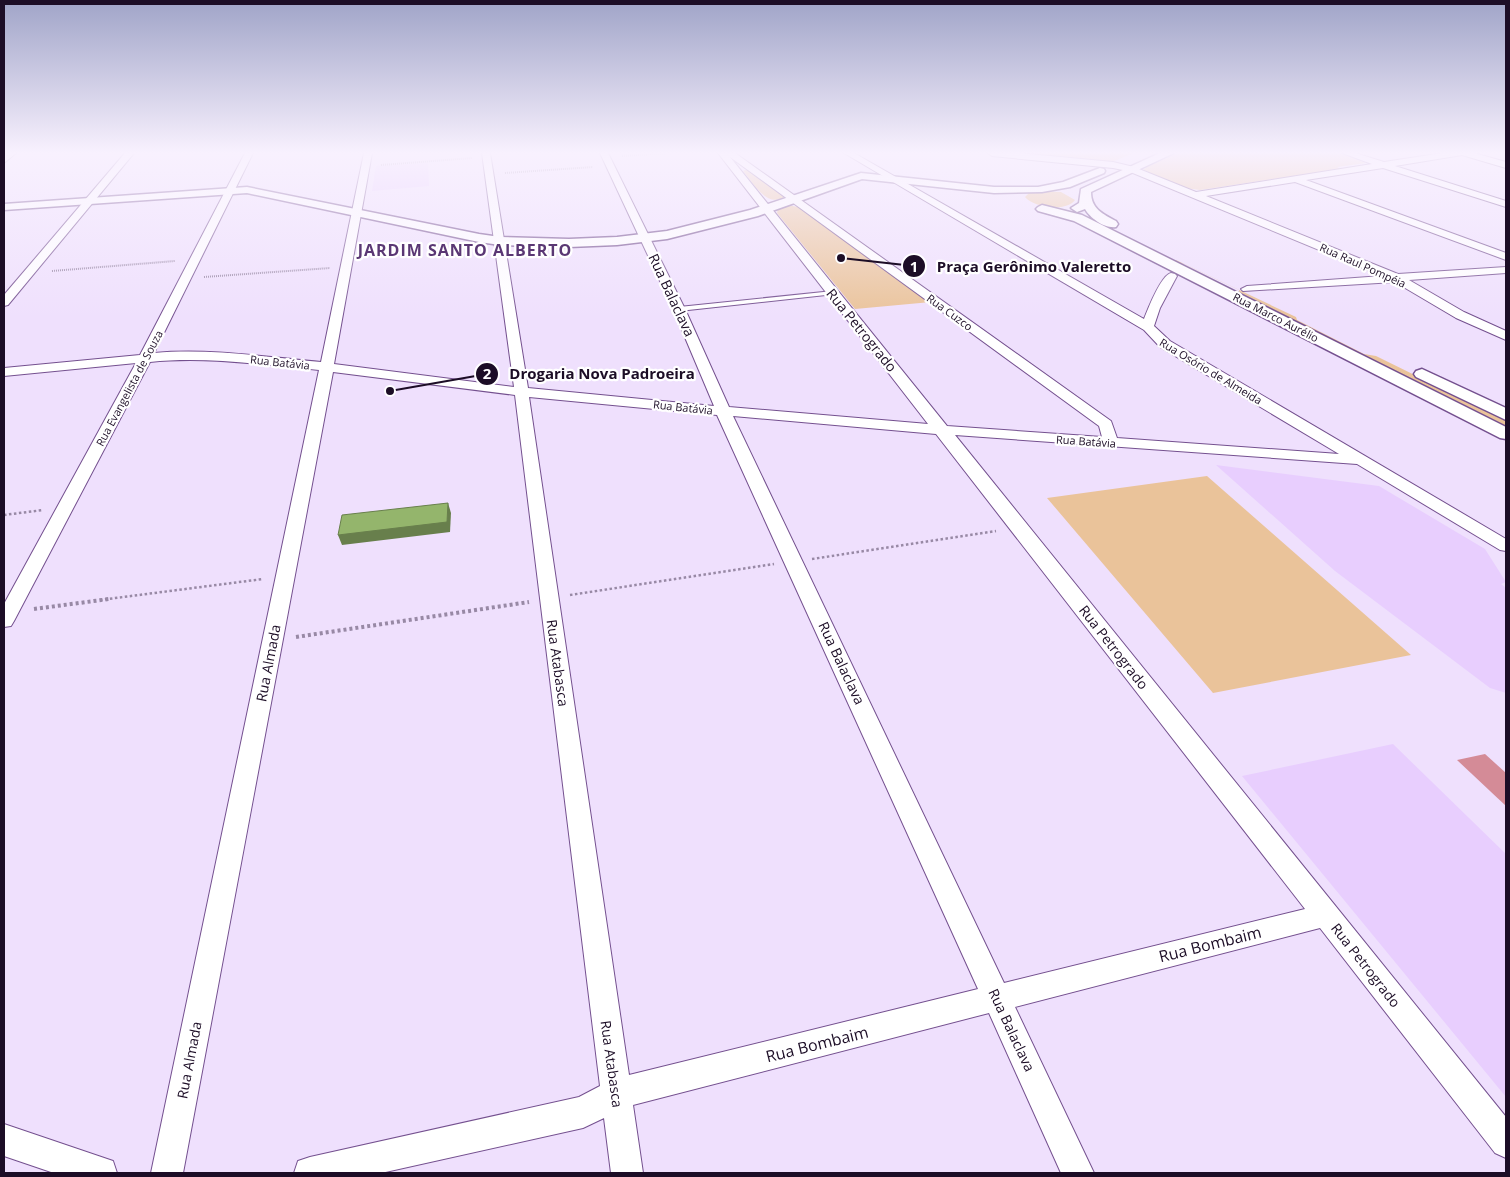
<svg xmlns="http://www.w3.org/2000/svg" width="1510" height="1177" font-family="'Open Sans',sans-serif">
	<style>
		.built { fill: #e8cefe }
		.green { fill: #eac39a }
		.water { fill: #d48b97 }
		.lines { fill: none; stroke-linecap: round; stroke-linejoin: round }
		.service-casing { stroke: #74508f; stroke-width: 2 }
		.minor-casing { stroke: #74508f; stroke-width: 2 }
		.tertiary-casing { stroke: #74508f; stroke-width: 3 }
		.path-far2 { stroke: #9889a5; stroke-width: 2; stroke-dasharray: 1 1; stroke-linecap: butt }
		.path-far1 { stroke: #9889a5; stroke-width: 2.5; stroke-dasharray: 2.5 2.5; stroke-linecap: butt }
		.path { stroke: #9889a5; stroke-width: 4; stroke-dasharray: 3 3; stroke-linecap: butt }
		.service { fill: #fff; fill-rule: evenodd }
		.minor { fill: #fff; fill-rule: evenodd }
		.tertiary { fill: #fff; fill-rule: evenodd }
		.shaded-wall { fill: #687f4c }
		.building { fill: #94b56c; stroke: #687f4c }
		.labels { text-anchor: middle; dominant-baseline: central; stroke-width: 4.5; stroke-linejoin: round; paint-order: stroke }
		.far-street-label { font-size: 11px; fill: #1c0d26; stroke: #fff }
		.street-label { font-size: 14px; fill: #1c0d26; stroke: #fff }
		.far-district-label { font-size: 16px; font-weight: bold; letter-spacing: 1px; fill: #5a3774; stroke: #fff }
		.near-street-label { font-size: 16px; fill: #1c0d26; stroke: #fff }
		.leader { fill: none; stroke: #1c0d26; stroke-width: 2 }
		.callout-dot { fill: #1c0d26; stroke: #fff; stroke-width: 2 }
		.mark-label { font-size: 15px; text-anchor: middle; font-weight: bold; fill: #fff }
		.callout-label { font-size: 15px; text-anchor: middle; font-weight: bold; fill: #1c0d26; stroke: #fff; stroke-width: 4.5; stroke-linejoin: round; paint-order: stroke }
	</style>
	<rect width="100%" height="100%" fill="#efe0fd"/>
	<!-- built -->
	<path class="built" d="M428,163L429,186L372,191L376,166Z
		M1216,465L1379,486L1485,549L1506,582L1501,584L1506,588V693L1490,688L1335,571Z
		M1393,744L1506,854V1097L1242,776Z"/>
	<!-- green -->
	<path class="green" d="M1034,153H1134L1114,161L1106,162L1034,155Z
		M1178,153H1339L1366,163L1337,167L1341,169L1200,190L1185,188L1143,170L1147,167Z
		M746,170L749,171L784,197C767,208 753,183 743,171Z
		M1036,191L1061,192L1075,200C1067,212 1034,208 1025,197L1030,192Z
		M787,205L798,207L931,302L855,309L777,213L778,208Z
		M1176,260L1296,317L1297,320L1364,354L1376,356L1506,420V428L1239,294V290L1184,264L1172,261Z
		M1207,476L1411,655L1213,693L1047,498Z"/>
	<!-- water -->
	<path class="water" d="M1485,754L1506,773V806L1457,760Z"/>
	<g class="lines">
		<!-- service casing -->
		<g class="service-casing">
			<path id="service" d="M833,291L836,293L835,294L679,311L676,309L679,307Z"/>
		</g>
		<!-- minor casing -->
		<g class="minor-casing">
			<path id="minor" d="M7,153H16L4,163V156Z
				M125,153H134L8,305L4,306V295Z
				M245,153H253L154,353C210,348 266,357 321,362L364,153H372L334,364L514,387L482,153H490L528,388L714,406L673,309L600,153H608L685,309L729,407L928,424L718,153H735L1111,421L1117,438L1339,454L1160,347L1144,330L844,153H854L1144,319C1148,309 1161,275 1171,273L1175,274L1177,276L1160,308L1154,326L1170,341L1506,539V551L1500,550L1357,464L955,435L1506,1117V1158L1495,1153L1320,928L1015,1007L1094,1173H1061L989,1013L633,1105L643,1173H611L604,1118L583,1128L381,1173H294L298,1161L310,1157L579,1097L600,1086L515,395L333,372L183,1173H151L319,370C263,365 206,356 150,362L14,621L11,626L4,627V604L136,363L4,376V368L140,355ZM730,157L1099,426L1102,437L947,426ZM529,397L717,415L978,989L629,1075ZM733,416L936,434L1305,909L1004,983Z
				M988,153H1018L1113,162L1134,167L1196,192L1372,164L1342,153H1355L1384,162L1443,153H1474L1506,162V168L1462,155L1395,166L1506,201V207L1383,168L1306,180L1506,253V260L1295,182L1206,196L1398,274L1506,267V273L1409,280L1464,312L1506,331V340L1456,318L1395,282L1243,291L1241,289L1247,286L1382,276L1128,171L1113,168L992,156Z
				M4,1124L113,1161L117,1173H54L4,1156Z"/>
		</g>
		<!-- tertiary casing -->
		<g class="tertiary-casing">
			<path id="tertiary" d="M1160,153H1174L1091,192C1091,209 1103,214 1116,221L1118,224L1116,227C1105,229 1090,218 1085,209L1077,212L1071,208L1079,203L1081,189Z
				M1100,168L1104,169L1105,171L1104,173L1070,187L1042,192L994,193L862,179L758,216L667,239L617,245L569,247L500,245L479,242L247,193L4,210V204L247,187L479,234L500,237L569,239L617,237L667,231L750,210L861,173L994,187H1038L1063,182Z
				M1042,205L1082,215L1506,427V439L1500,438L1074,221L1038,211L1036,209L1038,207Z
				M1422,369L1506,408V420L1416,377L1414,374L1416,371Z"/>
		</g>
		<!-- path-far2 -->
		<path class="path-far2" d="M622,156L667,153
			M381,165L472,158
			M505,173L593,167
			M52,271L175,261
			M204,277L330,268"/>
		<!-- path-far1 -->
		<path class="path-far1" d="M4,515L43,510
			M812,559L996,531
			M570,595L774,564
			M100,600L263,579"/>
		<!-- path -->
		<path class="path" d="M34,609L109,599
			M296,637L529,602"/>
		<!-- service -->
		<use href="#service" class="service"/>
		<!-- minor -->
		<use href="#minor" class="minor"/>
		<!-- tertiary -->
		<use href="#tertiary" class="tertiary"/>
	</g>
	<!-- shaded-wall -->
	<path class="shaded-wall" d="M448,503L451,513L450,532L342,545L338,535Z"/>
	<!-- building -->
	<path class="building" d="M448,503L447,522L338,535L342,515Z"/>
	<!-- sky -->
	<linearGradient id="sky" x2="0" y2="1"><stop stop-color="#a0a4c8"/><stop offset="0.48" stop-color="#f8f1fe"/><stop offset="1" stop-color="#f8f1fe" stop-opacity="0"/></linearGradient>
	<rect width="1510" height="318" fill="url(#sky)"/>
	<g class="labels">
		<!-- far-street labels -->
		<g class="far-street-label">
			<text transform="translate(1363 265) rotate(24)">Rua Raul Pompéia</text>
			<text transform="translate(950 312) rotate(36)">Rua Cuzco</text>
			<text transform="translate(1276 317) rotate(27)">Rua Marco Aurélio</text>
			<text transform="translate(280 362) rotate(6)">Rua Batávia</text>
			<text transform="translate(1211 371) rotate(31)">Rua Osório de Almeida</text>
			<text transform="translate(129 388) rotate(-62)">Rua Evangelista de Souza</text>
			<text transform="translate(683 407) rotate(6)">Rua Batávia</text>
			<text transform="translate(1086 441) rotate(4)">Rua Batávia</text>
		</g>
		<!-- street labels -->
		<g class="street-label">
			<text transform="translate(672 295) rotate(65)">Rua Balaclava</text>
			<text transform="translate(862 330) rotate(51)">Rua Petrogrado</text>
			<text transform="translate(1114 647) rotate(52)">Rua Petrogrado</text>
			<text transform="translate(268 663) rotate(-79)">Rua Almada</text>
			<text transform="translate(558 663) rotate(82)">Rua Atabasca</text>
			<text transform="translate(842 663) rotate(65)">Rua Balaclava</text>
			<text transform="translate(1366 965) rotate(52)">Rua Petrogrado</text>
			<text transform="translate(1012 1030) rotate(65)">Rua Balaclava</text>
			<text transform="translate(189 1060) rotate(-79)">Rua Almada</text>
			<text transform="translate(612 1064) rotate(82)">Rua Atabasca</text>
		</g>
		<!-- far-district labels -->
		<g class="far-district-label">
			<text x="465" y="250">JARDIM SANTO ALBERTO</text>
		</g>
		<!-- near-street labels -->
		<g class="near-street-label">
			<text transform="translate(1210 944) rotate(-14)">Rua Bombaim</text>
			<text transform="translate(817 1044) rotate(-14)">Rua Bombaim</text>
		</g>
	</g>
	<!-- callouts -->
	<path class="leader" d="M841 258L914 266M390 391L487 374"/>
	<g class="callout-dot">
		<circle cx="841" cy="258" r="5"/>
		<circle cx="390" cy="391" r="5"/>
		<circle cx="914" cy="266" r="12"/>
		<circle cx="487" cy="374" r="12"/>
	</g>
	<g class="mark-label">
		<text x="914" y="272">1</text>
		<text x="487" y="379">2</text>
	</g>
	<g class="callout-label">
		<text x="1034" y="272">Praça Gerônimo Valeretto</text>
		<text x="602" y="379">Drogaria Nova Padroeira</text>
	</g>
	<!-- border -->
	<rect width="1510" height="1177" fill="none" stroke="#1c0d26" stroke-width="10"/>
</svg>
